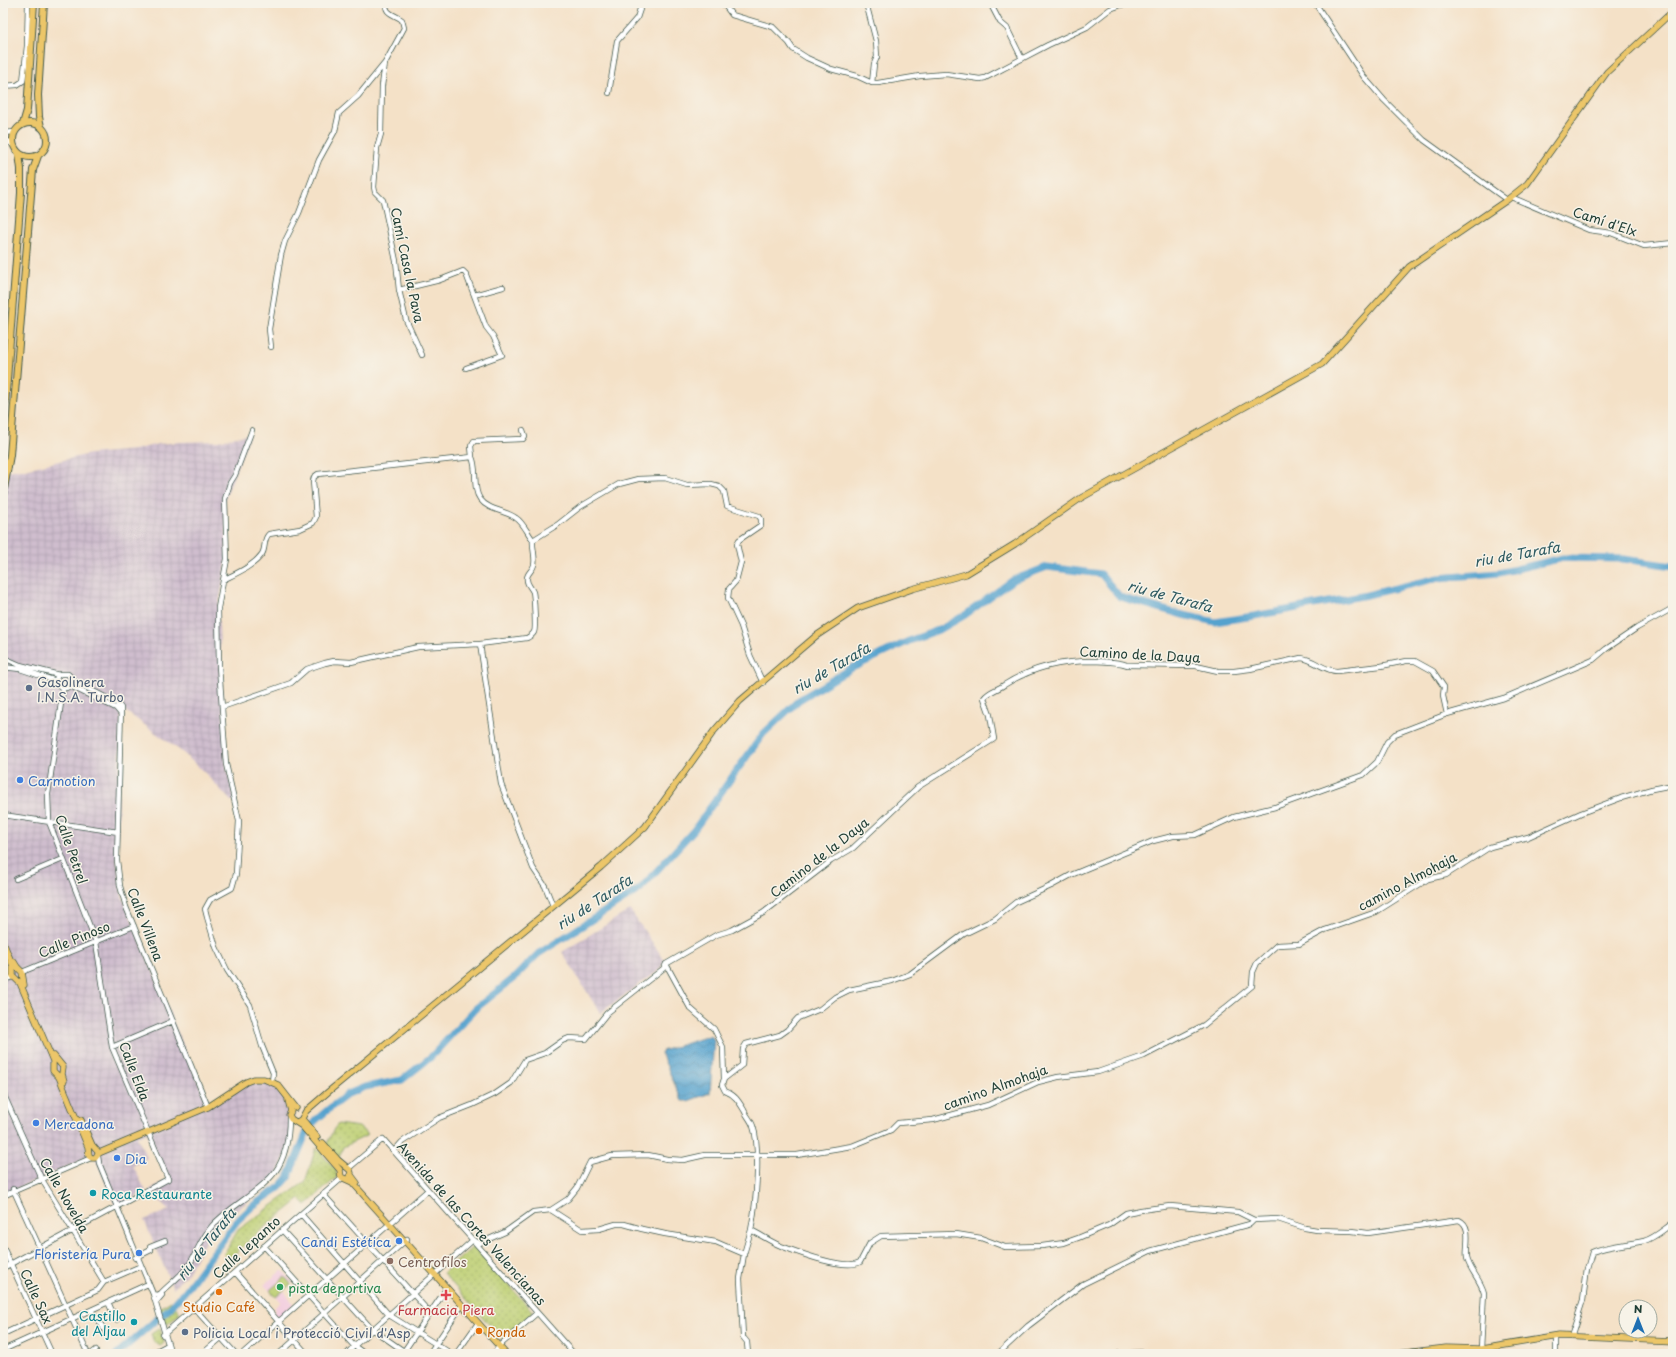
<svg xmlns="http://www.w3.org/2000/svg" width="1676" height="1357" font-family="'Playpen Sans',sans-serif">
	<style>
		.built { fill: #f3cfdf }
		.industrial { fill: url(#industrial-grid) }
		.grass { fill: #bdcf72; stroke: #6e8653 }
		.park { fill: url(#park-dots); stroke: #6e8653 }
		.water { fill: url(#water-waves); stroke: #3a7081 }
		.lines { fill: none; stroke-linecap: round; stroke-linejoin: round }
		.river { stroke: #55a2ce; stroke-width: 7 }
		.minor-casing { stroke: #3f564a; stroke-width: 6 }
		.major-casing { stroke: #3f564a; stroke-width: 7 }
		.highway-casing { stroke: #3f564a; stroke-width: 8 }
		.minor { stroke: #fff; stroke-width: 4.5 }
		.major { stroke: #ecc669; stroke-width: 5.5 }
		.highway { stroke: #ecc669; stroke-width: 6 }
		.service-dot { fill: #5c6f8a; stroke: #f7f3e8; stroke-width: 1.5 }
		.shop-dot { fill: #3f7fe0; stroke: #f7f3e8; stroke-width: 1.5 }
		.culture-dot { fill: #0f9aa8; stroke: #f7f3e8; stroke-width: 1.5 }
		.education-dot { fill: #8d6e63; stroke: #f7f3e8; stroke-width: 1.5 }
		.leisure-dot { fill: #2e9e5b; stroke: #f7f3e8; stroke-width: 1.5 }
		.food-dot { fill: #e8710a; stroke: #f7f3e8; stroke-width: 1.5 }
		.health-dot { fill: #e0444e; stroke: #f7f3e8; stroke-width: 1.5 }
		.labels { text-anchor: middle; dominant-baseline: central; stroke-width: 3; stroke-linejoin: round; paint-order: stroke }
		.street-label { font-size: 13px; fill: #1f3d34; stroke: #f7f3e8 }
		.service-label { font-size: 13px; fill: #4e5e75; stroke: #f7f3e8; text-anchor: start }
		.shop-label { font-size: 13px; fill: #366cbe; stroke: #f7f3e8; text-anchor: start }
		.culture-label { font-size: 13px; fill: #0d838f; stroke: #f7f3e8; text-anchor: start }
		.education-label { font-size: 13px; fill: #785e54; stroke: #f7f3e8; text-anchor: start }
		.leisure-label { font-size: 13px; fill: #27864d; stroke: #f7f3e8; text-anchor: start }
		.food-label { font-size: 13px; fill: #c56008; stroke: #f7f3e8 }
		.health-label { font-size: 13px; fill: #be3a42; stroke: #f7f3e8 }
		.water-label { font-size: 14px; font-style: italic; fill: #2f5b62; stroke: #f7f3e8 }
	</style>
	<defs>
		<pattern id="industrial-grid" width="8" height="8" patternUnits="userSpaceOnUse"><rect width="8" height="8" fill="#cfbdce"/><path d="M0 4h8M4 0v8" fill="none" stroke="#b1a3b2"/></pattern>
		<pattern id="park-dots" width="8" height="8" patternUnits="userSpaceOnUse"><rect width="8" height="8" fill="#bdcf72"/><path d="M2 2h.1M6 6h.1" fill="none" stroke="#99a95e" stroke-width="1.8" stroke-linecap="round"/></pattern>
		<pattern id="water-waves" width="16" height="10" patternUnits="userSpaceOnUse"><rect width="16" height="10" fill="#55a2ce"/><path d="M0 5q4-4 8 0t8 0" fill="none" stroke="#4685a8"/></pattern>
	</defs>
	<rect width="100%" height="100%" fill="#f7f3e8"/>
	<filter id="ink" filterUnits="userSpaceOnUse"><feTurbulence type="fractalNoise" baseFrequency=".025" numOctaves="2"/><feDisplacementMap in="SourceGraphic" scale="8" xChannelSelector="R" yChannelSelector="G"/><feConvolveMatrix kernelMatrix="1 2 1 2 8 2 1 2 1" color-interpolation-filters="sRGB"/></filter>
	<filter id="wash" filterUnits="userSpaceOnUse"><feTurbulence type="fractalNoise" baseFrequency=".012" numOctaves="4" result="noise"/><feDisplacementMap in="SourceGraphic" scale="16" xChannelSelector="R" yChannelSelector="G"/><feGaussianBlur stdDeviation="0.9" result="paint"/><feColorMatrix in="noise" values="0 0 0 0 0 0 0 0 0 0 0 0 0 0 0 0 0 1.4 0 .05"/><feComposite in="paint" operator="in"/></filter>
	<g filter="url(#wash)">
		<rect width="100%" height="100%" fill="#f4e1c7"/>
		<!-- built -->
		<path class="built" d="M282,1270L293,1282L284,1291L294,1305L278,1318L273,1312L275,1310L274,1308L281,1302L264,1285Z"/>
		<!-- industrial -->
		<path class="industrial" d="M250,434L225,499L227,559L218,608L226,764L235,800L231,801L205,773L182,752L124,710L121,714L117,860L122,896L208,1106L246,1082H272L292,1107L295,1117L287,1151L277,1174L261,1190L214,1230L207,1238L188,1273L173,1288L144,1220L169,1210L149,1190L168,1179L147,1132L137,1137L147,1158L133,1166L146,1191L116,1208L94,1155L3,1194V471L25,469L90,454L134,450L158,444L180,442L218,441Z
			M630,910L665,961L658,971L600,1013L562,952Z"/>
		<!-- grass -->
		<path class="grass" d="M285,1277L291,1284L276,1297L270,1290Z"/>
		<!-- park -->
		<path class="park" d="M338,1124L359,1127L368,1135L343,1147L338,1160L325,1147L334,1129Z
			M316,1148L336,1170L337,1177L306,1205L300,1199L255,1235L229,1260L224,1254L238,1230L305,1182Z
			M474,1246L533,1312L502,1339L443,1273Z
			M171,1301L180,1313L168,1324L163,1322L160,1308Z
			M160,1328L164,1343L160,1346L152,1340L153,1339L151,1334Z"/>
		<!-- water -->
		<path class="water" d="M709,1036L712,1037L714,1040L710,1093L688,1101H682L661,1053L662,1051Z"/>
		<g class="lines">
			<!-- river -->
			<path class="river" d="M117,1354L171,1307L186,1290L237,1221L254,1205L280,1187L288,1178L308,1129L316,1120L330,1108L348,1094L365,1087L402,1080L431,1057L475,1009L514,978L538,954L640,889L694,830L763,734L799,700L852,668L909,641L941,629L965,615L1013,580L1047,567L1101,574L1120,597L1179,614L1215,622L1254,616L1367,595L1438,578L1499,573L1563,558L1623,559L1673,566"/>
		</g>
	</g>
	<g filter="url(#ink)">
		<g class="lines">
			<!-- minor casing -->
			<g class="minor-casing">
				<path id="minor" d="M723,3L732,15L773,27L789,43L793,49L807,58L831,69L857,76L872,83H878L920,76L946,74L980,79L985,78L1048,45L1087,27L1110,9L1127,3
					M866,3L876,41L877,57L874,64L872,83
					M990,3L1000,22L1007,28L1022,59
					M1315,3L1364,77L1384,100L1424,140L1507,200
					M385,63L382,86L381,134L377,148L374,187L375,192L383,200L396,261L399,290L406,320L422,355
					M3,86L17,85L23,81L27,46L28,3
					M609,93L617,41L637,18L642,3
					M3,133L15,132
					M3,137L14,146
					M1511,197L1589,230L1611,233L1644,246L1673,243
					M399,290L440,280L463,271L466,274L486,327L493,336L502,355L466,368
					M474,295L503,287
					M271,347L269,329L281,255L285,241L299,213L319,160L335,131L339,113L358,96L385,63L404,28L402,20C395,14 385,15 386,3
					M252,430L235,475L230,483L225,499L227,559L218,608L219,666L226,764L239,821L236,874L232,888L210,900L205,909L207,917L216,947L227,970L250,1005L262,1046L273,1073L272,1082
					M472,457L471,446L474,441L523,439L525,436L523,430
					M223,580C235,574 254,566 262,554C266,548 263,539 269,534L300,529L313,523L316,517L313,481L314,477L318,474L472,457C478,470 472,488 480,499C489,511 505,510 516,518C523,522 528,534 533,540
					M480,644L501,784L533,868L545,886L553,906
					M4,658L20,665L59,675
					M3,667L20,669L53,680L62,688C67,689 72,686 72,680
					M56,681L57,676L60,674H68L75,682L117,703L121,708L117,860L120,886L126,907L208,1107
					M70,686L116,708L121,714
					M222,707L291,683L307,669L325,663L334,661L351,662L418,647L480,644L527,638C530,636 533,635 534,632C536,629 534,596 533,592C531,587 526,584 527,578C527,573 533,570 534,565C536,558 532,548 533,540L557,525L580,507L619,484L638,479L665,478L687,485L711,484L719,486L724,491L727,506L759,516L761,519V525L739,540L737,544L741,562L736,581L729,589L728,598L741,626L750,655L763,683
					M3,815L118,832
					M16,879L63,859
					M666,964L690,1008L714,1029L723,1047L724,1079
					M22,972L134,926
					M3,981L13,977
					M112,1047L173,1021
					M3,1093L41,1178L104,1282
					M394,1151L402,1142L439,1118L472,1105L495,1094L511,1083L525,1060L545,1053L562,1041L569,1038L586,1039L607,1013L664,968L666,964L716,935L732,930L763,913L831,861L853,848L918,787L994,739L990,715L984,698C989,691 997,690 1004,685C1033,667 1060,661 1094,661C1106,662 1116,661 1127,665L1196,666L1218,671H1234L1250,669L1301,658C1314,659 1324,671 1337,671L1381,666L1406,661H1415L1433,671L1444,687L1443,696L1447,714
					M98,1156L99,1163L153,1294L171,1354
					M349,1168L383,1139L574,1354
					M13,1189L88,1354
					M323,1194L430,1313
					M3,1196L91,1158
					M551,1210L582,1230L599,1229L616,1224H624L642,1229L665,1234L716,1242L744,1254L751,1230C761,1235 771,1242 781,1246C797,1252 845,1271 860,1262L870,1243L881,1236L956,1234L981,1238L1005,1247L1042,1246L1064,1243L1078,1238L1109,1225L1126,1213L1141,1210L1170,1206L1238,1212L1254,1220L1278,1219L1305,1228L1317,1230L1352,1231L1368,1233L1459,1220C1473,1226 1465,1247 1467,1258C1469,1269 1481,1280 1484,1293L1481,1349
					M301,1214L389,1315L452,1354
					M282,1230L372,1329L408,1354
					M751,1230C756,1205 761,1149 753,1126C751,1120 746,1115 744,1110C738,1100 735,1095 725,1091L722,1085L724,1079L742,1065L743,1049L746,1044L780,1035L787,1030L798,1018L820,1009L835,997L849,990L892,981L910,974L964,934L995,919L1016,902L1051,886L1071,875L1153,841L1173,836L1195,835L1234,817L1275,807L1363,775L1377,762L1387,742L1395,734L1447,714L1504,698L1593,660L1606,649L1637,628L1673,608
					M264,1246L354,1346L365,1354
					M3,1247L52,1354
					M744,1254L740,1279L743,1337L747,1342L748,1354
					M135,1258L151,1250L150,1247L165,1241
					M3,1268L168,1179L112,1047L96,942L49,822L48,794L63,689
					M235,1272L307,1354
					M153,1294L158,1295L161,1293C170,1284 181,1276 189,1265C197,1252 202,1237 212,1226C230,1206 259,1193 275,1172C286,1157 289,1135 289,1117
					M108,1302L116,1320
					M156,1302L162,1295
					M194,1308L236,1354
					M91,1310L106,1332
					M3,1334L98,1290L104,1282L141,1266
					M163,1335L342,1178
					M1556,1337V1354
					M1571,1337L1583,1300L1587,1269L1592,1252C1609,1245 1626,1245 1644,1241C1655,1238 1664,1229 1673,1223
					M3,1350L148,1284
					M91,1354L96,1350
					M151,1354L166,1346
					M202,1354L221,1338
					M242,1354L428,1190
					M279,1354L407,1239
					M347,1354L354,1346L473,1240L480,1243L505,1232L533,1212L551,1210L568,1199L577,1188L590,1162L612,1156L648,1155L667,1159L683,1160L705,1155H797L852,1146L891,1130L898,1123L933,1120L988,1105L1038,1082L1058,1077L1098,1072L1144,1056L1204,1025L1252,986L1253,972L1257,963L1277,945L1299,944L1325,930L1376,912L1428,879L1446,875L1490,847L1528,837L1581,813L1621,798L1652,789L1673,785
					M402,1354L447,1288
					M429,1354L462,1305
					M456,1354L478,1323
					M494,1354L499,1346L537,1313
					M998,1354L1028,1326L1083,1284L1150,1251L1250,1224L1254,1220"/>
			</g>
			<!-- major casing -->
			<g class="major-casing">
				<path id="major" d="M3,942L13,966V976L20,983L53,1061V1071L59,1077L88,1147L89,1156L92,1158H95L99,1153
					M14,962L17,967L22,972L24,985
					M54,1056L63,1067L62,1074L64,1081
					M288,1100L291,1111L289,1115L291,1119L302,1126L340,1170
					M302,1119L317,1137
					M81,1120L92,1145L99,1153
					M297,1122L301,1120L306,1111L328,1092L601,867L645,827L714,731L740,701L816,636L858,608L912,589L966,574L1015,544L1081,498L1322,364L1409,267L1507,200L1527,184L1607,72L1673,11
					M323,1143L338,1160L350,1170L351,1173L349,1177
					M99,1153L208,1107L246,1082L254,1079H264L278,1085L296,1108
					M340,1170L341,1177L352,1182L506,1354
					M351,1175L357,1183
					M1119,1354L1141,1353L1145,1354
					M1395,1354L1446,1348L1481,1349L1559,1336L1673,1341"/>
			</g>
			<!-- highway casing -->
			<g class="highway-casing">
				<path id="highway" d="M13 140a17 17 0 1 1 34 0a17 17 0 1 1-34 0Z
					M23,124L27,110L34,3
					M41,127L39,117L38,95L44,3
					M3,433L21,193V169L19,154
					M3,495L10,455L33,170L38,156
					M3,651V661"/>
			</g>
			<!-- minor -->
			<use href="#minor" class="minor"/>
			<!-- major -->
			<use href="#major" class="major"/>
			<!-- highway -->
			<use href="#highway" class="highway"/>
		</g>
	</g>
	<!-- markers -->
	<g class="service-dot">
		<circle cx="29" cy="688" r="4"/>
		<circle cx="185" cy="1332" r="4"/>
	</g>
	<g class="shop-dot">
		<circle cx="20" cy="780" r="4"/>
		<circle cx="36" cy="1123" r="4"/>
		<circle cx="117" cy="1158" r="4"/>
		<circle cx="399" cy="1241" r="4"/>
		<circle cx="139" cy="1253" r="4"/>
	</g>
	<g class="culture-dot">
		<circle cx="93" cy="1193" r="4"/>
		<circle cx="134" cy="1322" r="4"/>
	</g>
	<circle class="education-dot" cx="390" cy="1261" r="4"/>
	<circle class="leisure-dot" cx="280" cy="1287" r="4"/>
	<g class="food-dot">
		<circle cx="219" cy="1292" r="4"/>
		<circle cx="479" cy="1331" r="4"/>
	</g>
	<path class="health-dot" d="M444 1289h4v4h4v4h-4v4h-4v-4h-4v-4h4z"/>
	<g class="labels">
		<!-- street labels -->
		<g class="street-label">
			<text transform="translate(1605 221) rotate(18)">Camí d'Elx</text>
			<text transform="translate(408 265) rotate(78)">Camí Casa la Pava</text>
			<text transform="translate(1140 654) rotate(3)">Camino de la Daya</text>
			<text transform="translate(72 849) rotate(71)">Calle Petrel</text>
			<text transform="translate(819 857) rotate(-38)">Camino de la Daya</text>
			<text transform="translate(1407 881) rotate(-28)">camino Almohaja</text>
			<text transform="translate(146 924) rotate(69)">Calle Villena</text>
			<text transform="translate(74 939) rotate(-22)">Calle Pinoso</text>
			<text transform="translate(135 1071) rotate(69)">Calle Elda</text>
			<text transform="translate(995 1087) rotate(-20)">camino Almohaja</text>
			<text transform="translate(65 1195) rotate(60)">Calle Novelda</text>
			<text transform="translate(472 1223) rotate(48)">Avenida de las Cortes Valencianas</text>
			<text transform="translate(246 1247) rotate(-42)">Calle Lepanto</text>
			<text transform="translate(37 1296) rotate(65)">Calle Sax</text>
		</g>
		<!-- service labels -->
		<g class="service-label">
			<text x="37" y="681">Gasolinera<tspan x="37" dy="15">I.N.S.A. Turbo</tspan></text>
			<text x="193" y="1332">Policia Local i Protecció Civil d'Asp</text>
		</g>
		<!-- shop labels -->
		<g class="shop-label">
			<text x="28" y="780">Carmotion</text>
			<text x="44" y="1123">Mercadona</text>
			<text x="125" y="1158">Dia</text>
			<text x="391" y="1241" text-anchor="end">Candi Estética</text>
			<text x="131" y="1253" text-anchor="end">Floristería Pura</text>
		</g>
		<!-- culture labels -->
		<g class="culture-label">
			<text x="101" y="1193">Roca Restaurante</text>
			<text x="126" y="1315" text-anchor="end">Castillo<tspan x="126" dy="15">del Aljau</tspan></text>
		</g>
		<!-- education labels -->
		<g class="education-label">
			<text x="398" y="1261">Centrofilos</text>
		</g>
		<!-- leisure labels -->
		<g class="leisure-label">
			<text x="288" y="1287">pista deportiva</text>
		</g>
		<!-- food labels -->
		<g class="food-label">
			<text x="219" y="1306">Studio Café</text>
			<text x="487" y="1331" text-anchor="start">Ronda</text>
		</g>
		<!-- health labels -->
		<g class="health-label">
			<text x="446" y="1309">Farmacia Piera</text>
		</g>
		<!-- water labels -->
		<g class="water-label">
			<text transform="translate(1517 554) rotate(-10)">riu de Tarafa</text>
			<text transform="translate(1170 596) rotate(15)">riu de Tarafa</text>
			<text transform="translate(831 668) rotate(-30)">riu de Tarafa</text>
			<text transform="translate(594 902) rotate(-33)">riu de Tarafa</text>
			<text transform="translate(206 1244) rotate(-52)">riu de Tarafa</text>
		</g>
	</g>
	<!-- margin -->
	<rect width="1676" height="1357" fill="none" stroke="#f7f3e8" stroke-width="16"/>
	<!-- north arrow -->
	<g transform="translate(1638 1319)"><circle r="19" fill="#f7f3e8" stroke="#a1aaa0"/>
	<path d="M0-3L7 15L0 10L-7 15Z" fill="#1f6fb2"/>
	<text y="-6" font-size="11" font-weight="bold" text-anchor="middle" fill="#1f3d34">N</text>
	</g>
</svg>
